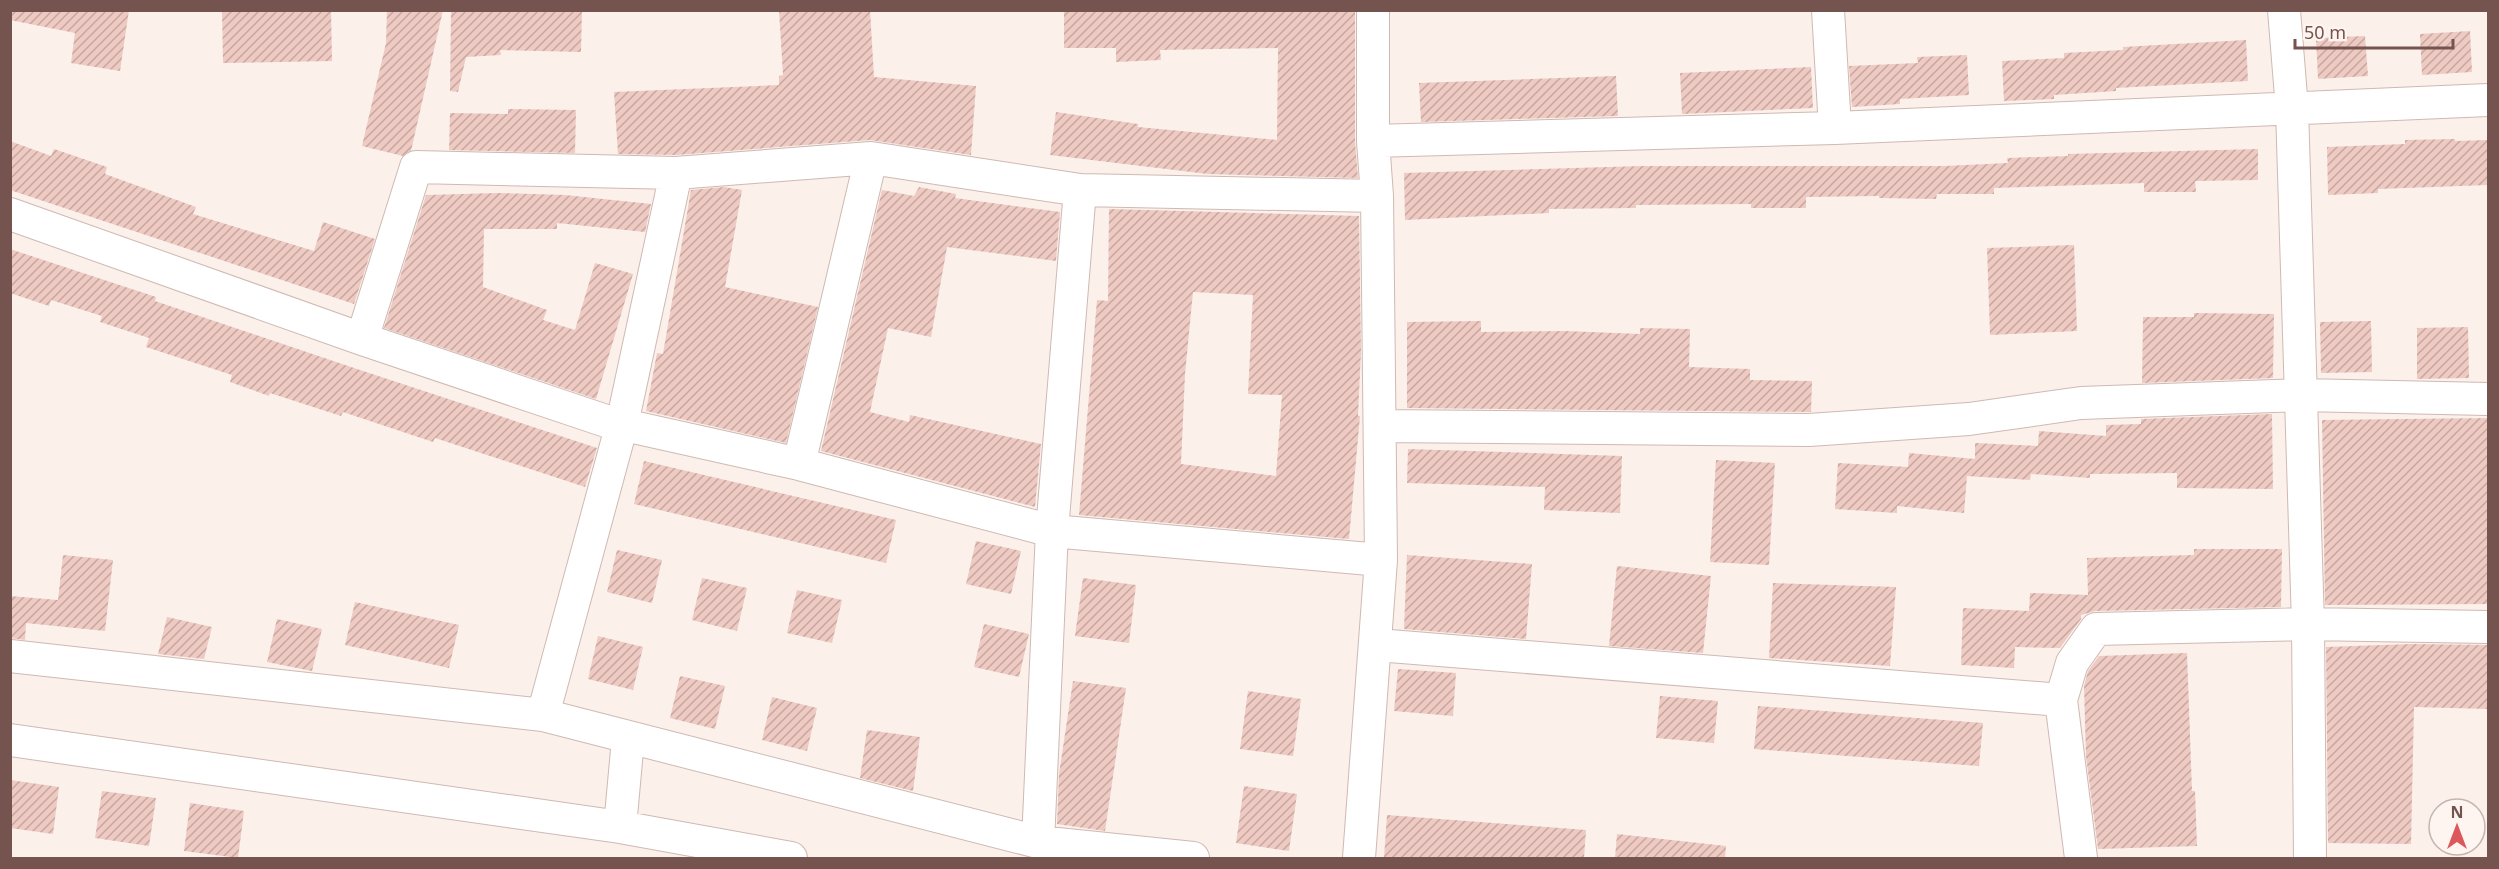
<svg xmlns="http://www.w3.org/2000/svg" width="2499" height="869" font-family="'Noto Sans',sans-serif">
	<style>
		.building { fill: url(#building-hatch); fill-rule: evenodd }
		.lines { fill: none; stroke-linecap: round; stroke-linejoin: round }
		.minor-casing { stroke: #cfb9b3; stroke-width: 34 }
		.minor { stroke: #fff; stroke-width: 32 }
	</style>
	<defs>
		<pattern id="building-hatch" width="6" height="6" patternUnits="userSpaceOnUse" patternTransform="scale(1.5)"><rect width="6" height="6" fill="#efcac3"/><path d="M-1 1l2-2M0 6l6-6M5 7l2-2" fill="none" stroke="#c6a7a1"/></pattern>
	</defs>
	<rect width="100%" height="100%" fill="#fbf0ea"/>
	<!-- building -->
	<path class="building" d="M10,10H129L120,71L71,63L75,33L10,20Z
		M222,10H331L332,61L223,63Z
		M387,10H443L411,151L403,156L362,146L386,43Z
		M451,10H582L581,52L500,50L501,55L466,57L458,92L450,91Z
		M779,10H870L874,77L976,86L971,155L870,140L676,155L618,154L614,92L779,85V76L783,75Z
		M1064,10H1355V141L1358,178L1208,174L1050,155L1056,112L1138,124V127L1277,140L1278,48L1160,50L1161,60L1116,62V48H1064Z
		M2470,31L2472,72L2422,75L2420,34Z
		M2365,36L2368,76L2318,79L2316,38Z
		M2246,40L2248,81L2116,88V91L2054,95V99L2004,101L2002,61L2064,58V53L2123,50V47Z
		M1967,55L1969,95L1900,99V104L1852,107L1849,66L1918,63L1917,57Z
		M1811,67L1813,108L1682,114L1680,73Z
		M1616,76L1618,116L1421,122L1419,83Z
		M508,109L576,110L575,153L449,150L450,113L508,114Z
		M2455,139V141L2488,140V185L2378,189V193L2328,195L2327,147L2405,144V140Z
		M10,141L51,156L54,149L107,167L105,174L196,207L193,214L314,251L323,222L375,239L354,304L10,190Z
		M2258,149V180L2195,181L2196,192H2144V183L1994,188V194H1937L1936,199L1879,198V196L1806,197V208H1751V204L1636,205V208L1549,209V213L1405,220L1404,173L1642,166H1945L2008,163L2007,158L2068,156V154Z
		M724,187L742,190L725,287L818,307L786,443L646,411L657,353L663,354L691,190Z
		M919,187L956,194L955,198L1060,212L1056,261L947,247L931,337L888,328L870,412L909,422L910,415L1041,444L1035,507L821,451L882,190L914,196Z
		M498,193L565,195L651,204L645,232L557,223V229H484L483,287L547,310L543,320L575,330L595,263L633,274L596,399L384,328L426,195Z
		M1109,209L1359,216L1361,351L1358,416H1360L1349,539L1079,515L1097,300L1108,301ZM1193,292L1253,295L1248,394L1282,395L1276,476L1181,464L1185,374Z
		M2074,245L2077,331L1990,335L1987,248Z
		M10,249L156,297L155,301L357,369L597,448L585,487L435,438L433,442L343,412L341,416L270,393L269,396L230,382L232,375L146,347L149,338L100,322L102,316L51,300L49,306L10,293Z
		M2194,313L2274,314L2273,378L2142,383L2143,317H2194Z
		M1481,321V332L1565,331L1640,334V328L1690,329L1689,367L1750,369V380L1812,381L1811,412L1407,408V322Z
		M2371,321L2372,372L2321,373L2320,322Z
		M2468,327L2469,378L2417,379V328Z
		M2272,414L2273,489L2177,488V473L2090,474V478L2031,474L2030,480L1967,476L1964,513L1897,506V513L1835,509L1838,463L1908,467L1909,453L1975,459V443L2038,446L2039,431L2106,436V425L2141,424V419Z
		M2488,418V604L2325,605L2322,420Z
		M1408,449L1622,456L1620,513L1544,510L1545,487L1407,483Z
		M1716,460L1775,463L1769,565L1710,562Z
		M644,461L896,520L886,563L634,504Z
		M976,541L1021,551L1011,594L966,584Z
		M2194,549H2282L2281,607L2095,611L2081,615V619L2060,648L2015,647L2014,668L1961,665L1963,608L2029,611L2030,593L2088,595L2087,558L2194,555Z
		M617,550L662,560L652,603L607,592Z
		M63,555L113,560L105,631L26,623L25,640L10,638V596L58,600Z
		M1407,555L1532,564L1526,639L1404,629Z
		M1617,566L1711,576L1703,653L1609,646Z
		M702,578L747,588L737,631L692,620Z
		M1083,578L1136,585L1129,643L1075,636Z
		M1773,583L1896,587L1890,666L1769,658Z
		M797,590L842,600L832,643L787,633Z
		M355,602L459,625L449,668L345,645Z
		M167,617L212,627L204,659L158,654Z
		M277,619L322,629L312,671L267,662Z
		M984,624L1029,634L1019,677L974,667Z
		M598,636L643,647L633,690L588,679Z
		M2412,644L2488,645V709L2414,707L2411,844L2328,843L2326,647Z
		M2187,653L2192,791H2195L2197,846L2098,849L2086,756L2084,686L2088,671L2099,656Z
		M1398,669L1456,673L1453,716L1394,711Z
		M680,676L725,686L715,729L670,718Z
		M1073,681L1126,688L1105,831L1057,824L1059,774Z
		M1248,691L1301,699L1293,756L1240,749Z
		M1660,696L1718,701L1714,743L1656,738Z
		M772,697L817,708L807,751L762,740Z
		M1758,706L1983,723L1979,766L1754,749Z
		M867,730L920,737L913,791L860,778Z
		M10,780L59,787L53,834L10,828Z
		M1244,786L1297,794L1289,851L1236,843Z
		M102,791L156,798L149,846L95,838Z
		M190,803L244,811L238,858L184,851Z
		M1387,815L1586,830L1584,858H1384Z
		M1617,834L1726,846L1725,858H1615Z"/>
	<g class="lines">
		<!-- minor casing -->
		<g class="minor-casing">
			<path id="minor" d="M1828,10L1835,128
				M2284,10L2292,109L2308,624L2310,858
				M1373,141L1835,128L2488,100
				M10,214L362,339L606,421L799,464L1052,531L1381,560
				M362,339L416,167L676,173L871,158L1080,190L1377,196
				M1380,426L1809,430L1969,419L2081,403L2301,395L2488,399
				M799,464L871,158
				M1377,645L2061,700
				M10,656L543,715L1038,842L1193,858
				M543,715L622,424L676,173
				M10,740L620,827L791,858
				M620,827L628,739
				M1038,842L1052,531L1080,190
				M1359,858L1381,560L1377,196L1373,141V10
				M2081,858L2061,700L2072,663L2096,629L2308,624L2488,627"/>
		</g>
		<!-- minor -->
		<use href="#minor" class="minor"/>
	</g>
	<!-- border -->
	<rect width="2499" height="869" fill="none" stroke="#75534f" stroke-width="24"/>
	<!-- north arrow -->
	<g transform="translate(2457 827)"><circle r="28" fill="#fef5f0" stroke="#c7b4b0" stroke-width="1.5"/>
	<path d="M0-4.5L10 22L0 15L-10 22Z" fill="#dc585b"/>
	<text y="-9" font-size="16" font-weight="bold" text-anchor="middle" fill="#75534f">N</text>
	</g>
	<!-- scale -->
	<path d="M2295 39v9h158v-9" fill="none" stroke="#75534f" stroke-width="3"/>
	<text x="2304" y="39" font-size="18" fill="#75534f" stroke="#fef5f0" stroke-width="4.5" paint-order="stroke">50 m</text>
</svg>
